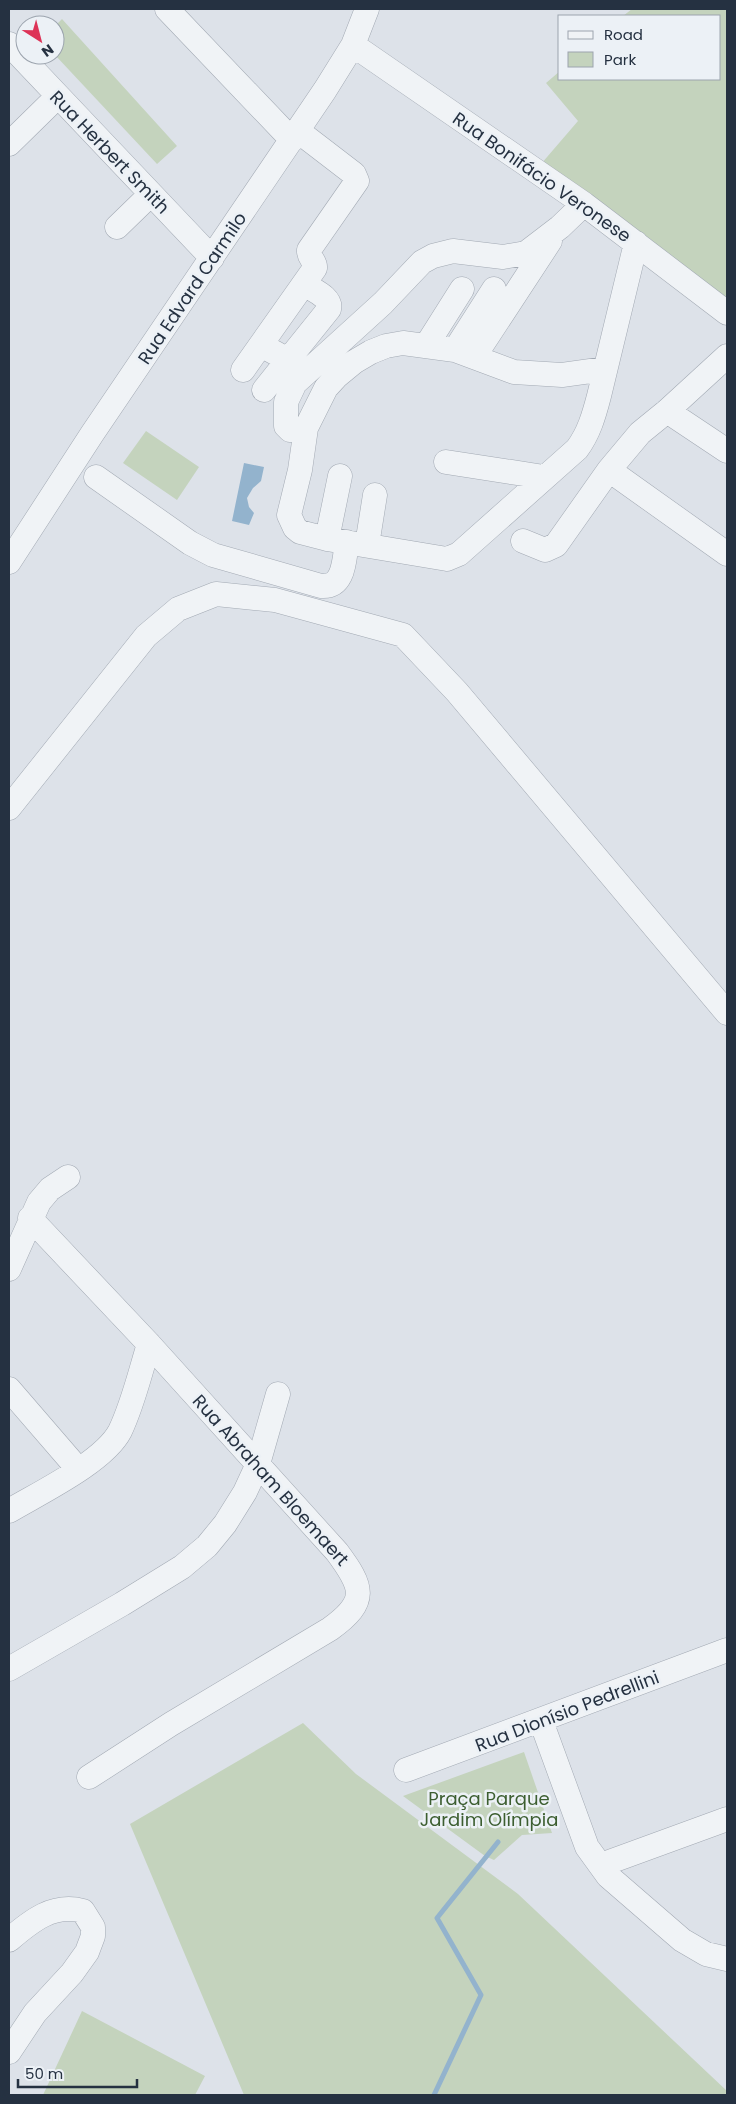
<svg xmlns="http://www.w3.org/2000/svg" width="736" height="2104" font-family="Poppins,sans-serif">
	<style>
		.green { fill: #c4d3bd }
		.water { fill: #93b3cd }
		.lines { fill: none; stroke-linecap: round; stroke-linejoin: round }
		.stream { stroke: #93b3cd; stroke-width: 5 }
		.minor-casing { stroke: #a2a9b3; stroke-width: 25 }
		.minor { stroke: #f0f3f6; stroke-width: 24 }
		.labels { text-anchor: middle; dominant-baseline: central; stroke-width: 5; stroke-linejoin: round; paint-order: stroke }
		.street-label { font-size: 18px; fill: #253141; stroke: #ecf1f6 }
		.park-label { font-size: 18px; fill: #3c5e30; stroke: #ecf1f6 }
	</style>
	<rect width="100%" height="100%" fill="#dde2e9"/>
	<!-- green -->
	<path class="green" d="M632,9H727V298L541,164L578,121L546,83L560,71V79H720V16H623Z
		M62,19L177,146L157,164L55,55V26Z
		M146,431L199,467L177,500L123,463Z
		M303,1723L356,1774L518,1894L727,2091V2095H244L130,1824Z
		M524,1752L552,1833L522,1835L494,1860L485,1856L403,1796Z
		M82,2011L205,2076L195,2095H43Z"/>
	<!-- water -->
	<path class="water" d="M244,463L264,467L261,481L253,488L247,498L249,507L254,513L249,525L232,521Z"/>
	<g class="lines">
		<!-- stream -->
		<path class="stream" d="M434,2095L481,1995L437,1918L498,1842"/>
		<!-- minor casing -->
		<g class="minor-casing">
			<path id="minor" d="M167,9L292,140
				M9,44L212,258
				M353,45L584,204L727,313
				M9,144L57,97
				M584,204L560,227L526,253L503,257L453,251L433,256L422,262L383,303L295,383L286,402V426L290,430L306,428L300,470L289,515L295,528L300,532L327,539L447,559L459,554L577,449C589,433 594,415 599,396L636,243
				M117,227L150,195
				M261,345L288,360L329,309C332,297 312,290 304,284
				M426,346L462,289
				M455,350L494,289
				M474,357L550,241
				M243,370L315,268C316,261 308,258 309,250L357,181L354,174L298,131
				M264,390L288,360
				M667,411L727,451
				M306,428L326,388L337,376L354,362L371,352L386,346L403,343L455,350L514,372L562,375L605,369
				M446,462L544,477
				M609,470L727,554
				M96,477L190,543L213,555L321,586C345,588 344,559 347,542
				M327,539L340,476
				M523,541L545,550L556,545L609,470L640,433L667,411L727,356
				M367,545L375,495
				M9,562L92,434L325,90L353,45L367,9
				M9,808L146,636L178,609L216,594L275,600L403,635L457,692L727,1013
				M30,1218L149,1344L337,1552C363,1587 369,1601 330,1629L171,1724L89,1777
				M9,1269L39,1202L50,1189L68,1177
				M9,1389L78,1469
				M9,1511C39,1493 104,1462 120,1431C133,1404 140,1373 149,1344
				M9,1669L122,1604L182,1567L207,1546L225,1524L245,1492L258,1464L278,1394
				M541,1721L587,1847L608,1876L682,1940L706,1954L727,1959
				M406,1770L727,1650
				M601,1865L727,1819
				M9,1940C31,1921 53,1903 83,1911L93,1927V1936L87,1952L72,1973L35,2013L9,2052"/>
		</g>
		<!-- minor -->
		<use href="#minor" class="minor"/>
	</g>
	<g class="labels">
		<!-- street labels -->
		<g class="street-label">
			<text transform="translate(110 152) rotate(46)">Rua Herbert Smith</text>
			<text transform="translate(542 177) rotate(35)">Rua Bonifácio Veronese</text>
			<text transform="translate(192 288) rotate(-56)">Rua Edvard Carmilo</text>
			<text transform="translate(271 1480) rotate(48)">Rua Abraham Bloemaert</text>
			<text transform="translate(567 1711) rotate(-21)">Rua Dionísio Pedrellini</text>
		</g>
		<!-- park labels -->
		<g class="park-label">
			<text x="489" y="1798">Praça Parque<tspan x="489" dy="21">Jardim Olímpia</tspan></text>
		</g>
	</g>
	<!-- border -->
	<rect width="736" height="2104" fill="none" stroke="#253141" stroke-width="20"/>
	<!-- legend -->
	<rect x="558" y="15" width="162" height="65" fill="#ecf1f6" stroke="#9ca4ae"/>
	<rect x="568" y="31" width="25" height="8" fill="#f0f3f6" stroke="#9ca4ae"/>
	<text x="604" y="40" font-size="15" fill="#253141">Road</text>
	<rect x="568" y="52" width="25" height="15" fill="#c4d3bd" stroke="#9ca4ae"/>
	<text x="604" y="65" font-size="15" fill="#253141">Park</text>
	<!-- north arrow -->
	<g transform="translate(40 40) rotate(144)"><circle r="24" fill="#ecf1f6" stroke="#9ca4ae"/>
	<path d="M0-4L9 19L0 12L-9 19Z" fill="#dd3357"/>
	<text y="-8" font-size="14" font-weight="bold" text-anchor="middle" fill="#253141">N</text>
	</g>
	<!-- scale -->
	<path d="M18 2079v8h119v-8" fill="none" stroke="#253141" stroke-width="2.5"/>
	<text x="25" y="2079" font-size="15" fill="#253141" stroke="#ecf1f6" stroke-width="4" paint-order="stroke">50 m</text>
</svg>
